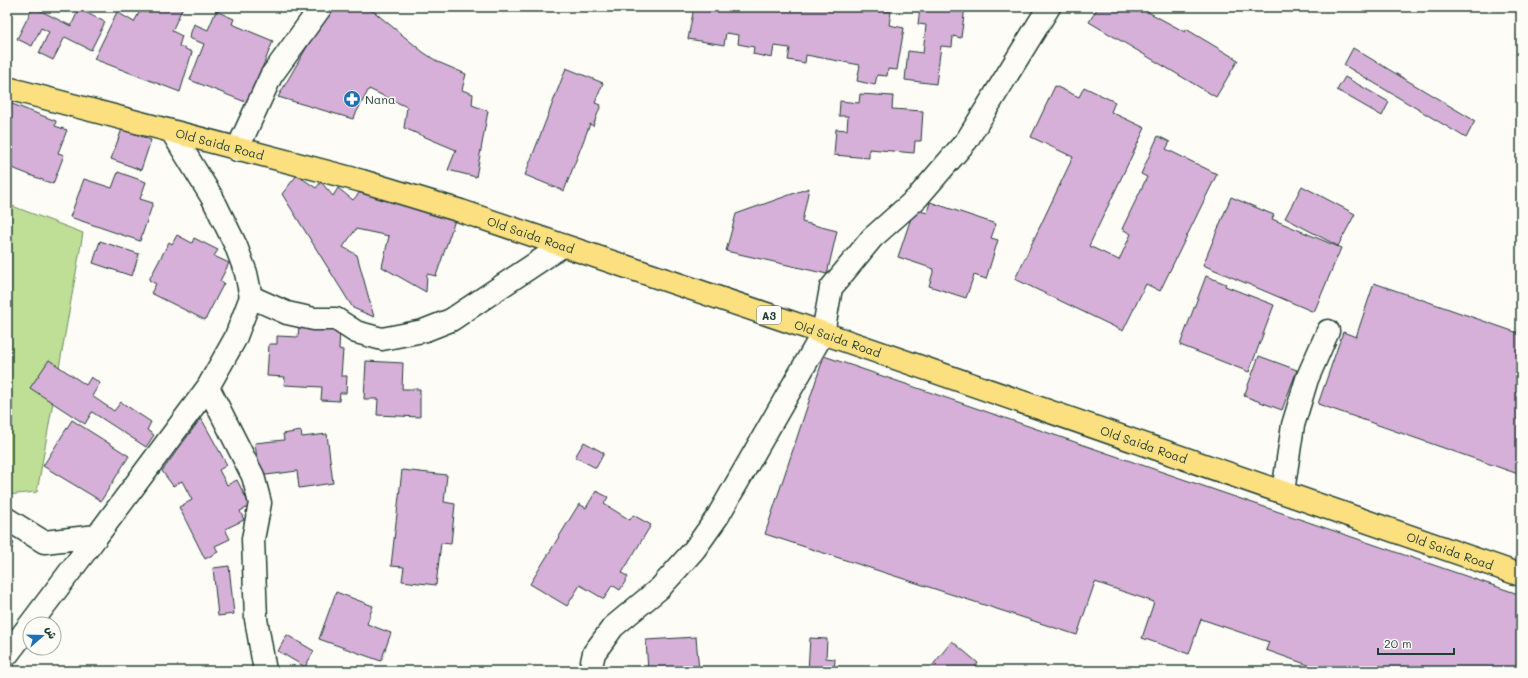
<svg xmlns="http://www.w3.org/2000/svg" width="1528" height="678" font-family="Mali,'Playpen Sans Arabic',sans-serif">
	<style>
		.green { fill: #bfde96; stroke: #6f8e65 }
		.building { fill: #d6b0d8; stroke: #1f3d34 }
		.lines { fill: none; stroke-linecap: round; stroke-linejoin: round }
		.minor-casing { stroke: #1f3d34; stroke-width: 25 }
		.highway-casing { stroke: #1f3d34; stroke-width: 25 }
		.minor { stroke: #fdfcf7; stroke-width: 22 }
		.highway { stroke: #fce080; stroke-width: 22 }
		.labels { text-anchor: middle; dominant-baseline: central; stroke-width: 3; stroke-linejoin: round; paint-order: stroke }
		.shield { fill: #fdfcf7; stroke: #62766e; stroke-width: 1 }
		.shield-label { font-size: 11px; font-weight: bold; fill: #1f3d34 }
		.poi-label { font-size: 12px; fill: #1f3d34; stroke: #fdfcf7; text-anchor: start }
		.street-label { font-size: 12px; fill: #1f3d34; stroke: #fdfcf7 }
	</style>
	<rect width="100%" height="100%" fill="#fdfcf7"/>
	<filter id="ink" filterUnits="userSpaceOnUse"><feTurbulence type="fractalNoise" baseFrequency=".025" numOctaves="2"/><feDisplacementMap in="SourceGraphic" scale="8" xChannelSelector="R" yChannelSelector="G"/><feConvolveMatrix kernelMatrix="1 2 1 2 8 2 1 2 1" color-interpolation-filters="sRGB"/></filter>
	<g filter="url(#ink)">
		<!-- green -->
		<path class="green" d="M7,204L83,233L37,492L7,495Z"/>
		<!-- building -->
		<path class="building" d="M33,7L71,26L79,9L105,22L91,50L65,37L53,60L39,53L49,32L41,28L32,46L17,39Z
			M137,7H183L172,31L182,36L179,46L192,52L180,92L94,59L117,12L134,22L140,11Z
			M330,7H363L372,10L423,52L438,62L466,74L462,90L473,94L472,105L488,111L476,177L448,170L456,150L404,128L407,107L369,89L353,119L278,97Z
			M694,7H865L891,12L889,25L904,28L897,70L888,69L887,76L877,75L875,85L857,81L860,65L806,55L805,63L788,60L790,48L774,46L772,58L753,54L754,47L738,44L739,35L726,33L724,45L688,39Z
			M920,7H965L961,38L953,36L952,47L941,46L936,84L905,80L908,51L923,53L926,25L918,24Z
			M1098,7H1151L1148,12L1185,32L1186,29L1238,60L1216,97L1089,22Z
			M1247,7H1256L1254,11Z
			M216,11L234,19L232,24L273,41L248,103L190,80L204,44L189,38L194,24L208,30Z
			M1353,48L1475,121L1466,138L1344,65Z
			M566,68L603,83L595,103L601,105L593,126L590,124L564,191L525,175Z
			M1345,77L1389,102L1382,116L1337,90Z
			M1055,86L1079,97L1084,87L1115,102L1111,112L1145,128L1089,246L1119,260L1131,234L1122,229L1147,177L1141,174L1158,136L1170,142L1166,149L1217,174L1160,291L1146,284L1123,331L1015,279L1073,157L1031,137Z
			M860,94L893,96L892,109L923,111L921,141H915L914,153L869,149V158L834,155L836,129L847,130L848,116H839L840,101L859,103Z
			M7,102L56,121L55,126L67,130L58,153L64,155L53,184L7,166Z
			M122,129L151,140L141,170L111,159Z
			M118,172L146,182L140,199L153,203L140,241L70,217L84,179L112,188Z
			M297,175L316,188L321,182L333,196L338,188L353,200L360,192L455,220L436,276L427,274L426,292L382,267L389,236L356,229L343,247L357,255L374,317L353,308L282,194Z
			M1302,186L1355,214L1338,246L1285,218Z
			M809,188L802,222L837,231L827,274L726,251L736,214Z
			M1231,197L1274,215L1272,219L1341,248L1314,312L1203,265Z
			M930,202L996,224L991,238L998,240L986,279L974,275L966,298L929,286L934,269L898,257L914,209L927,213Z
			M177,235L192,243L194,238L218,250L214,256L229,263L220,281L224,283L205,320L151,293L156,284L149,280L169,242L172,244Z
			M100,241L139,254L132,276L93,263Z
			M1206,276L1226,284L1225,286L1274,305L1249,372L1180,345Z
			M1374,283L1521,334V475L1318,404L1343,332L1356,337Z
			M299,326L340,328L339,349L343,350L341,376H347L346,393H340L339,401L321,400L322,387L284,385L285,377L267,376L269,344H277V336L298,337Z
			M824,356L1521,595V671H1325L1266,650L1269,642L1201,619L1189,654L1142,638L1154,602L1095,582L1077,635L765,534Z
			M1259,356L1297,370L1282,410L1244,396Z
			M49,360L86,385L91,377L100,383L92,396L114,411L121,402L151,422L147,430L154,435L146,447L92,412L85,424L30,388Z
			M366,361L403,363L402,389H420V417L377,415L378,399H364Z
			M201,418L227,465L219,470L227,485L237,480L250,506L240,511L244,520L225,529L230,539L215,546L218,552L205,559L179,507L192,500L182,481L173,486L162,471Z
			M72,420L129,456L101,501L43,466Z
			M301,431L302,437L327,434L333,483L299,488L297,471L259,476L255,443L284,440L283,434Z
			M584,442L604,453L596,468L575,457Z
			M402,470L447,475L444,502L455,504L451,544L441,543L436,585L402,581L404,567L391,566Z
			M596,491L608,497L604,504L630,520L633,515L651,525L622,573L628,577L620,590L612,585L604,599L580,585L567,606L530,584L579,504L586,508Z
			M7,540L14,543L7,559Z
			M229,566L234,614L218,616L213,568Z
			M336,592L373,606L367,624L391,633L381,661L319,639Z
			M287,635L314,651L305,667L278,651Z
			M696,637L699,671H648L646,640Z
			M810,638L827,639L826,658L835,659L834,671H808Z
			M952,641L978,663L975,667L979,671H928Z"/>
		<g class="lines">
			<!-- minor casing -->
			<g class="minor-casing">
				<path id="minor" d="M237,150L271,76L321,7
					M251,297L287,313L314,319H336L356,332L382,339L423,331L451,320L562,246
					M208,387L253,476L260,503L253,539L256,619L265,671
					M1283,492L1293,425L1307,379L1328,331
					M7,519L44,542L97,536L208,387L235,339L251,297L246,273L236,246L213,199L172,132
					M7,655L97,536
					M590,671L594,653L613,627L660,588L694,550L718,516L823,333L831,288L872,238L917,198L967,140L1049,7"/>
			</g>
			<!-- highway casing -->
			<g class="highway-casing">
				<g id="highway">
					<path id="s1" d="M7,88L362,181L461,211L823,333L1521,575"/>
				</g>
			</g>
			<!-- minor -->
			<use href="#minor" class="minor"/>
			<!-- highway -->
			<use href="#highway" class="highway"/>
		</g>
	</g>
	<!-- icons -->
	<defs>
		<g id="pharmacy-disc" transform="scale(0.9)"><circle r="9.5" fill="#1f6fb2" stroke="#fdfcf7"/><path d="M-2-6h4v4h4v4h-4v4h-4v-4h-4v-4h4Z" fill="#fff"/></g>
	</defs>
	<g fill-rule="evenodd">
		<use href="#pharmacy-disc" x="352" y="99"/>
	</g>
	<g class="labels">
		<!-- shield labels -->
		<rect class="shield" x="757" y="306" width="24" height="18" rx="3"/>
		<g class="shield-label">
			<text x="769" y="315">A3</text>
		</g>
		<!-- poi labels -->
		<g class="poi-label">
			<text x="365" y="99">Nana</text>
		</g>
		<!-- street labels -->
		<g class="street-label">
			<text stroke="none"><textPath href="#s1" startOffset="220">Old Saida Road</textPath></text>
			<text stroke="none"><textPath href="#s1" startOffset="544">Old Saida Road</textPath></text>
			<text stroke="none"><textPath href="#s1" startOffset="868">Old Saida Road</textPath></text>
			<text stroke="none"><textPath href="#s1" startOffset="1192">Old Saida Road</textPath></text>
			<text stroke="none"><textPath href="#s1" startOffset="1516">Old Saida Road</textPath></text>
		</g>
	</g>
	<!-- margin -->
	<rect width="1528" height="678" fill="none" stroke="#fdfcf7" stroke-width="24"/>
	<rect x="12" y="12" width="1504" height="654" fill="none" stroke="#1f3d34" stroke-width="1.5" filter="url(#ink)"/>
	<!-- north arrow -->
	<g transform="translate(42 636) rotate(70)"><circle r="19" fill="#fdfcf7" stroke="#a4b0a9"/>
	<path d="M0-3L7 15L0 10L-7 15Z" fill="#1f6fb2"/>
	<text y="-6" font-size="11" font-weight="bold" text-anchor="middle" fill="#1f3d34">ش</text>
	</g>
	<!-- scale -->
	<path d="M1378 648v6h76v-6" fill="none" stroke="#1f3d34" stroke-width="2"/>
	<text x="1384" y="648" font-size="12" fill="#1f3d34" stroke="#fdfcf7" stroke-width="3" paint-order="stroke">20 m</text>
</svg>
